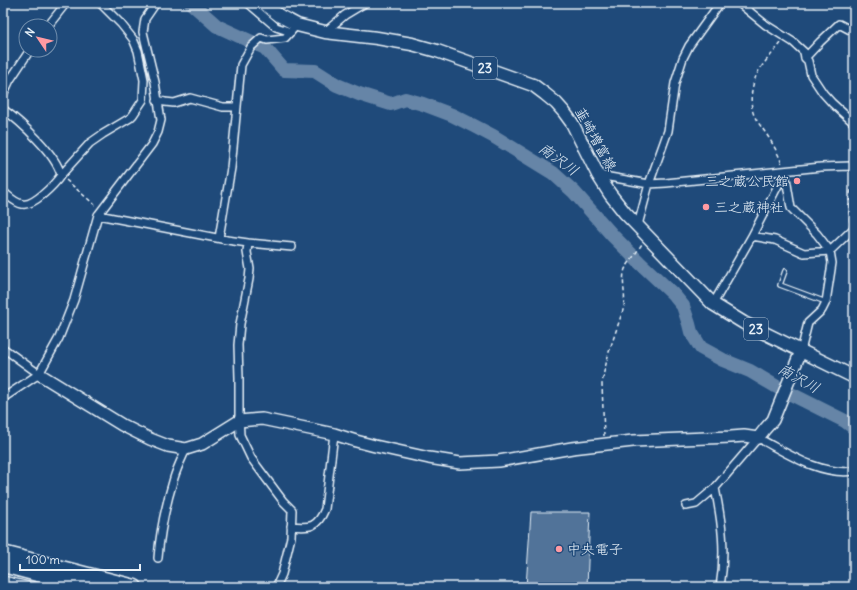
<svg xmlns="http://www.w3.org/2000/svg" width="857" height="590" font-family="Delius,'Klee One',sans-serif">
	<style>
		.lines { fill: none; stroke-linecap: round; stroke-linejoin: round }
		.river { stroke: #6685a7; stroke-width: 14 }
		.building { fill: #517399; stroke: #e8f1f8 }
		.lane-casing { stroke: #e8f1f8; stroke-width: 6 }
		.street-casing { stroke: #e8f1f8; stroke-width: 10 }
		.secondary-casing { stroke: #e8f1f8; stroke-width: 14 }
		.primary-casing { stroke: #e8f1f8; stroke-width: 15 }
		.highway-casing { stroke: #e8f1f8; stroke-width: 17 }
		.path { stroke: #e8f1f8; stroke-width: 1.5; stroke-dasharray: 4 3; stroke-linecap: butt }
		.lane { stroke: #1f4a7a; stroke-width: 3.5 }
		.street { stroke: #1f4a7a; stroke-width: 7 }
		.secondary { stroke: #1f4a7a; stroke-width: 11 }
		.primary { stroke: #1f4a7a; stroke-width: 12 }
		.highway { stroke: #1f4a7a; stroke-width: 14 }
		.poi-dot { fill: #ff9aa2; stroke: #1f4a7a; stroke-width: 1.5 }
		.labels { text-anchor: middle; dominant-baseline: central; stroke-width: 3; stroke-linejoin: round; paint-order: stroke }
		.shield { fill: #1f4a7a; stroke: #acbfd2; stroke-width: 1 }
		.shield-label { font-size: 13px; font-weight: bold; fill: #e8f1f8 }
		.street-label { font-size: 14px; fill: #e8f1f8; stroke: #1f4a7a }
		.poi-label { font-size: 14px; fill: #e8f1f8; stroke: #1f4a7a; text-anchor: start }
		.water-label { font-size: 15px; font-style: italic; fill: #d4e1ec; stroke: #1f4a7a }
	</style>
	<rect width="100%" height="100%" fill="#1f4a7a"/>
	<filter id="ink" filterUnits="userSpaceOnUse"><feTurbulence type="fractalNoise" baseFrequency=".025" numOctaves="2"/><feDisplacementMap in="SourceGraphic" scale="8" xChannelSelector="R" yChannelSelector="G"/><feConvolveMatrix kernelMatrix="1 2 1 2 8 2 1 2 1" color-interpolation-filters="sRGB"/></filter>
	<g filter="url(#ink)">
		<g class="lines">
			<!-- river -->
			<path class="river" d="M191,3L217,26L265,48L284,70L315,71L337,85L359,94L391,104L405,99L423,104L452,115L474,126L493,136L553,173L574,192L613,236L639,262L673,294L683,306L689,324L691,332L701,348L723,360L750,371L777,387L845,421L854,428"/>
		</g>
		<!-- building -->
		<path class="building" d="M531,512H590L587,587H526Z"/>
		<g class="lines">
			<!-- lane casing -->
			<g class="lane-casing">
				<path id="lane" d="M785,271L780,285L826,302"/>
			</g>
			<!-- street casing -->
			<g class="street-casing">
				<path id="street" d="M248,3L276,27L291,32
					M739,3L766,25L793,42L804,52L805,58L808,61L811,75L823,93L832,103L854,123
					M48,26L66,3
					M325,32L345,15L365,3
					M805,58L820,42L839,24L854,32
					M3,95L10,80L30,50
					M157,100L165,102L174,103L190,98L223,107H237
					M3,109C21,122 56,154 61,175C55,184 33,207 22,204C15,203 9,196 3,192
					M785,172L791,208L817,234L830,251L832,263L826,302L822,310L808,323L801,351
					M61,175L90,143L103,134L130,118L133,115L143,100L144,80L138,51L133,39L121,24L100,3
					M598,175L649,184L666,183L821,167L851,166L854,167
					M98,215L227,240L248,243L247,252L250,269L249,279L240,324L238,345L239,378V416L240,435L251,458L283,501L292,510L291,537L282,574L276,587
					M638,225L649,184L668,131L675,83L683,58L689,46L720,3
					M752,236L785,172
					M219,238L231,168L241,65L251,47L261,38L267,40L285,38L297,25
					M248,243L292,247
					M713,304L752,236L775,240L804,253L830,251L854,228
					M3,348L39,374
					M3,398L39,374L59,338L74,300L98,215L152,144L158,132L161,120L155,82L143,32L145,19L156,3
					M686,506L696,504L715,488
					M291,526C310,528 317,528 325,509L334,434
					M158,558C160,531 166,504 174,478C177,468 182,458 186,449
					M3,580L33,587
					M720,587C726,552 722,522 715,488L758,438C787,453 820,476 854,471"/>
			</g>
			<!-- secondary casing -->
			<g class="secondary-casing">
				<path id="secondary" d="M39,374L122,425L150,439L168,446L186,449L202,444L239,421L262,419L334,434L356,441L375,446L429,458L460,463L499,461L572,448L633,441L731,437L744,436L758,438L765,429L773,420L801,351"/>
			</g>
			<!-- primary casing -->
			<g class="primary-casing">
				<path id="primary" d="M263,3L280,16L297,25L325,32L377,38L412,44L437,51L533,85L545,94L556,103L564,112L572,123L598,175L610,194L625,213L713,304L744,323L854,377"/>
			</g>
			<!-- highway casing -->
			<g class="highway-casing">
				<path id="highway" d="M3,553L135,587
					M3,565L86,587"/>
			</g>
			<!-- path -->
			<path class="path" d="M781,43C774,52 764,62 758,72C751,85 748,106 756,119C759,124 762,128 765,132C772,142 778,153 782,164
				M66,180L95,205
				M850,222C848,204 849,194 854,177
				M604,436L602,384L604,372L609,352L624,307C626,295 621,281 625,269L642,244"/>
			<!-- lane -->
			<use href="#lane" class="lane"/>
			<!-- street -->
			<use href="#street" class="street"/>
			<!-- secondary -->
			<use href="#secondary" class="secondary"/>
			<!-- primary -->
			<use href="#primary" class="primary"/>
			<!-- highway -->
			<use href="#highway" class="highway"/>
		</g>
	</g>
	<!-- markers -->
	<g class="poi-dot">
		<circle cx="797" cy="181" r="4"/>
		<circle cx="706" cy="207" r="4"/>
		<circle cx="559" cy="549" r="4"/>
	</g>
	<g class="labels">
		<!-- shield labels -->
		<g class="shield">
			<rect x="473" y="57" width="24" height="22" rx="3"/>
			<rect x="744" y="318" width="24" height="22" rx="3"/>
		</g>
		<g class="shield-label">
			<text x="485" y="68">23</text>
			<text x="756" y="329">23</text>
		</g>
		<!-- street labels -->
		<g class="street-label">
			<text transform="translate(596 139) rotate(61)">韮崎増富線</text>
		</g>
		<!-- poi labels -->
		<g class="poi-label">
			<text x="789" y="181" text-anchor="end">三之蔵公民館</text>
			<text x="714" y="207">三之蔵神社</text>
			<text x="567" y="549">中央電子</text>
		</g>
		<!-- water labels -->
		<g class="water-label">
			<text transform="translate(559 159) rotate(36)">南沢川</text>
			<text transform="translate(799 378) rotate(29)">南沢川</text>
		</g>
	</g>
	<!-- margin -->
	<rect width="857" height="590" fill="none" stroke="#1f4a7a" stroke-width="16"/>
	<rect x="8" y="8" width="841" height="574" fill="none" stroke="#e8f1f8" stroke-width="1.5" filter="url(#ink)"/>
	<!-- north arrow -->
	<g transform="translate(38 38) rotate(305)"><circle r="19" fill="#1f4a7a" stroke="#6f8dac"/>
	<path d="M0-3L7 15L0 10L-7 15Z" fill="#ff9aa2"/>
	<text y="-6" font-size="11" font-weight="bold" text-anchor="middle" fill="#e8f1f8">N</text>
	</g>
	<!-- scale -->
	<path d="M20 564v6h120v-6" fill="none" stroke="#e8f1f8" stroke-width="2"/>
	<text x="26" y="564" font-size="12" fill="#e8f1f8" stroke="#1f4a7a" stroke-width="3" paint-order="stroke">100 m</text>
</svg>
